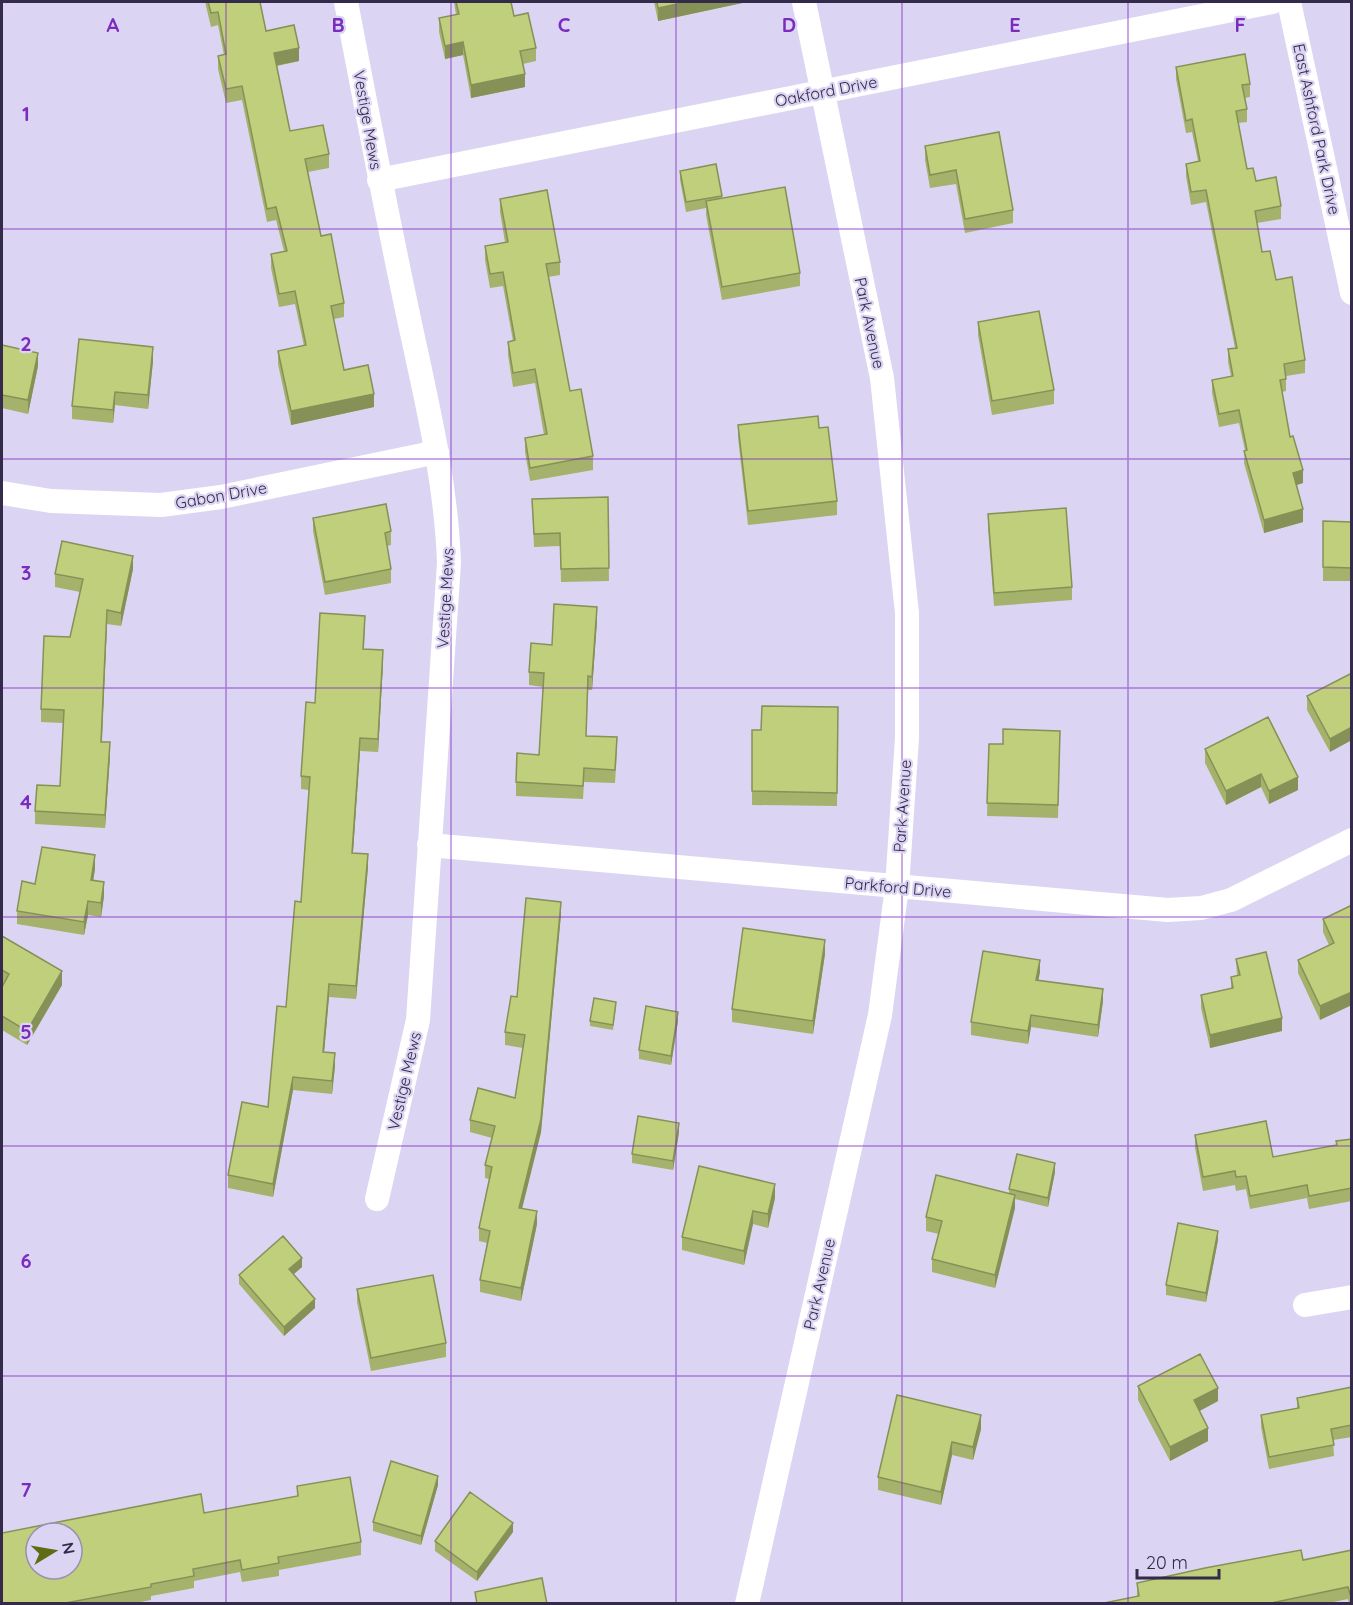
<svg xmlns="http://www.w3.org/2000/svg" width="1353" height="1605" font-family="Quicksand,sans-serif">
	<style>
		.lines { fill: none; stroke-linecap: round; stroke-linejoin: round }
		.street { stroke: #fff; stroke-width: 24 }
		.wall { fill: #a4b26b }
		.shaded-wall { fill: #869157 }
		.building { fill: #bfcf7c; stroke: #869157; stroke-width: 1.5; fill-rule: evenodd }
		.grid { fill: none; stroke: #7b2cbf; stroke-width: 1.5; stroke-opacity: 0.55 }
		.labels { text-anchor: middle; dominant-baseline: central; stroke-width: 4.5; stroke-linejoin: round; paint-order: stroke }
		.street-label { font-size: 16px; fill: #342a49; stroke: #dcd4f3 }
		.grid-label { font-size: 20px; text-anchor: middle; font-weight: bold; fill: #7b2cbf; stroke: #dcd4f3; stroke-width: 4.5; stroke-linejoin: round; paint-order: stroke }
	</style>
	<rect width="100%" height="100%" fill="#dcd4f3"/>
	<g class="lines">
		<!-- street -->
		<path class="street" d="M346,2C365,101 384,201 405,300C423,387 446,474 449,563L418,1020L377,1199
			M1289,2L1352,293
			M379,180L1272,2
			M2,493L51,501L161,505L221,497L437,452
			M429,845L1168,910L1201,908L1231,900L1352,840
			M1305,1305L1352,1297
			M747,1604L880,1015L897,887L907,738V613L882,378L804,2"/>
	</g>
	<!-- wall -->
	<path class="wall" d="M205,2H260L266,31L299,61L277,66L290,131L329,154V168L308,172L321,236L344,303V317L334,319L344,370L374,407L291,425L278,364V351L304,346L295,304L279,307L271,268V254L284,251L276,220L267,222L242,100L226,103L218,69V56L224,55L218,25L211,27Z
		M454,2H511L514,16L536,48V61L523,64L525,87L471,98L463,55L445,59L439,32V18L456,15Z
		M654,2H747L658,21Z
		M1176,67L1250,84V97L1245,98L1247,109V122L1238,123L1247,169L1256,181L1281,206V219L1257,223L1262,252L1276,280L1305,360V373L1286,376V391L1282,392L1290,437L1303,483L1297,485L1303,522L1264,533L1244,463L1245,450L1239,423L1219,427L1212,393V380L1231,376L1228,362V349L1235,348L1206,202L1191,205L1186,176V164L1198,161L1192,132L1186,133L1176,79Z
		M925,146L1013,210V223L965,233L956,184L930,188L925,160Z
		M680,171L722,196V199L800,273V286L722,300L706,215V208L686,212L680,180Z
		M500,199L560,262V275L548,277L570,391L593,456V470L530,481L525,452V438L544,435L535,383L513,387L508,355V342L513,341L503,286L490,288L485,260V246L505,242L500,212Z
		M978,322L1054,390V404L992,415L978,335Z
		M2,345L38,366L28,414L2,408Z
		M153,361L148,409L115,405L113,423L72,419V406Z
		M738,425L819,428L837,501V515L748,525L738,438Z
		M608,497L609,581L561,582L560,546L534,547L532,499Z
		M988,514L1072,587V600L994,606L988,528Z
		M313,518L391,531V545L387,546L391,569V583L325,595L313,531Z
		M1323,521L1352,522V581H1323Z
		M133,569L121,626L107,624L102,742L110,756L105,828L35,824V811L60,786L63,723L41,722V709L70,637L80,592L55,587V574Z
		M597,621L592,690H588L586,736L617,751L615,783L584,782L583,799L516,796V782L539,755L543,687L529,685V672L552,645Z
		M365,629L364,649L383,663L378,752L360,751L353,853L368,867L356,999L329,997L324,1052L335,1066L332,1094L293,1090L273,1197L228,1188V1175L268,1107L286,1007L301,902L309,790L301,789V776L315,703Z
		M1352,673L1330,752L1307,710V696Z
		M838,707L837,806L752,805V730H761Z
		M1060,731L1058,818L987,816L989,744H1003Z
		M1205,749L1298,790L1269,804L1261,787L1226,805L1205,763Z
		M95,869L93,881L104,896L101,917L88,915L84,935L17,924V911L35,884Z
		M1352,905L1320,1020L1298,973V960L1329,945L1323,932V919Z
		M561,914L541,1132L522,1208L537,1224L521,1301L480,1292V1280L487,1243L479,1241V1228L489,1179L485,1178V1165L492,1138L470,1132V1120L515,1098L523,1048L505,1045V1032L517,997Z
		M2,936L62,985L27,1045L2,1030V987L3,984L2,983Z
		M825,954L813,1034L732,1022V1009Z
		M1236,959L1282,1031L1210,1048L1201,1008V995L1231,988V977L1237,975Z
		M1040,972L1038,980L1103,1001L1098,1037L1031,1027L1028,1044L971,1035V1022Z
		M616,1007L613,1030L590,1026V1021Z
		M678,1021L671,1065L639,1059V1050Z
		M679,1132L673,1170L632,1163V1154Z
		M1195,1135L1273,1157L1336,1145V1141L1352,1139V1201L1309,1209L1307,1198L1250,1209L1246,1189L1236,1191L1235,1185L1203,1191L1195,1148Z
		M1055,1172L1048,1207L1015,1199V1208L995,1288L932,1272V1259L939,1234L926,1231V1217L1009,1193V1189Z
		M775,1198L768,1228L753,1224L744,1265L682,1250V1237Z
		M1218,1240L1206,1302L1166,1295V1285Z
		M302,1267L294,1274L315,1308L284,1336L239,1284V1275Z
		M357,1289L446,1343V1357L371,1371L357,1302Z
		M1138,1386L1218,1401L1199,1411L1208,1441L1170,1461L1138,1400Z
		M1352,1387V1437L1333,1440L1334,1456L1269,1469L1261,1427V1415L1297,1409V1398Z
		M981,1429L973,1460L952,1455L941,1505L878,1490V1477Z
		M438,1485L421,1545L373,1531V1522Z
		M297,1486L361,1542V1555L279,1570V1576L242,1582L240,1572L194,1581V1588L151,1596V1600L130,1604H2L204,1513L297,1496Z
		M513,1532L477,1581L435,1551V1541Z
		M1352,1550V1604H1349L1348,1599L1324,1604H1099L1137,1597V1583L1303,1560Z"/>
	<!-- shaded-wall -->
	<path class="shaded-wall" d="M687,2H747L658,21V8Z
		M463,42V55L445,59V46Z
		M299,48V61L274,66V53Z
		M525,74V87L471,98V85Z
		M153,347V361L148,409V395Z
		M38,353V366L28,414V400Z
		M115,392V405L113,423V410Z
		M374,394V407L291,425V411Z
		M1303,470V483L1293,486V473Z
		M1303,509V522L1264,533V520Z
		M133,556V569L121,626V613Z
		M597,607V621L592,690V677Z
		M107,610V624L101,755V742Z
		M383,650V663L378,752V739Z
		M1352,727V740L1330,752V739Z
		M360,738V751L352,866V853Z
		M110,742V756L105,828V815Z
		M1261,774V787L1226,805V791Z
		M1298,777V790L1269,804V791Z
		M368,854V867L356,999V986Z
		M95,855V869L91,894V880Z
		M104,882V896L101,917V903Z
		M88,901V915L84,935V922Z
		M561,902V914L541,1132L519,1221V1208Z
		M825,940V954L813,1034V1021Z
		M1040,960V972L1036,992V980Z
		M62,971V985L27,1045V1031Z
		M329,984V997L323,1065V1052Z
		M1103,989V1001L1098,1037V1025Z
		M1352,992V1005L1320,1020V1006Z
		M678,1012V1021L671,1065V1056Z
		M1031,1015V1027L1028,1044V1031Z
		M1282,1018V1031L1210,1048V1035Z
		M335,1053V1066L332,1094V1081Z
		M293,1077V1090L273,1197V1184Z
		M679,1123V1132L673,1170V1161Z
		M1055,1163V1172L1048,1207V1198Z
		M775,1184V1198L768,1228V1214Z
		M1015,1195V1208L995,1288V1275Z
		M537,1211V1224L521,1301V1288Z
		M753,1211V1224L744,1265V1251Z
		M1218,1231V1240L1206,1302V1293Z
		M302,1258V1267L289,1278V1269Z
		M315,1299V1308L284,1336V1327Z
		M1218,1388V1401L1194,1414V1400Z
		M981,1415V1429L973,1460V1447Z
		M1208,1428V1441L1170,1461V1447Z
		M952,1442V1455L941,1505V1492Z
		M438,1476V1485L421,1545V1536Z
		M513,1523V1532L477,1581V1572Z"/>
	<!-- building -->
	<path class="building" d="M208,2H260L266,31L294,25L299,48L274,53L290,131L323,125L329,154L305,159L321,236L331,234L344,303L331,306L344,370L368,365L374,394L291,411L278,351L306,345L295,291L279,294L271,254L287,251L276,207L267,209L242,86L226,89L218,56L226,54L218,12L211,13Z
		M456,2H511L514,16L528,13L536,48L520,51L525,74L471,85L463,42L445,46L439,18L459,14Z
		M657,2H687L658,8Z
		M1245,54L1250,84L1242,85L1247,109L1236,111L1247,169L1253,168L1256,181L1276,177L1281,206L1255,211L1262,252L1270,251L1276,280L1292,277L1305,360L1284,364L1286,379L1280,380L1290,437L1293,436L1303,470L1293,473L1303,509L1264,520L1244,451L1247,450L1239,410L1219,414L1212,380L1233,376L1228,349L1237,348L1206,190L1191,192L1186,164L1200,161L1192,119L1186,121L1176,67Z
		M999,132L1013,210L965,219L956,170L930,175L925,146Z
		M716,164L722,196L686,202L680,171Z
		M785,187L800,273L722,287L706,201Z
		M547,190L560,262L546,264L570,391L581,389L593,456L530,468L525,438L547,434L535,369L513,373L508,342L515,340L503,272L490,274L485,246L508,242L500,199Z
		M1039,311L1054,390L992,401L978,322Z
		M79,339L153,347L148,395L115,392L113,410L72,406Z
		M2,345L38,353L28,400L2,395Z
		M818,416L819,428L828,427L837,501L748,511L738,425Z
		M608,497L609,568L561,569L560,533L534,534L532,499Z
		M386,504L391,531L385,533L391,569L325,582L313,518Z
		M1066,508L1072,587L994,593L988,514Z
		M1323,521L1352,522V568L1323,567Z
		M62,541L133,556L121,613L107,610L101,742H110L105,815L35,811L37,785L60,786L64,710L41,709L44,636L70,637L83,579L55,574Z
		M554,604L597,607L592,677L588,676L586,736L617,737L615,770L584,768L583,786L516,782L517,753L539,755L544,673L529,672L531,643L552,645Z
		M320,613L365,616L363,649L383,650L378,739L360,738L352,853L368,854L356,986L329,984L323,1052L335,1053L332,1081L293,1077L273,1184L228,1175L242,1102L268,1107L277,1006L286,1007L295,901L301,902L310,777L301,776L306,702L315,703Z
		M1352,673V727L1330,739L1307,696Z
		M762,706L838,707L837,793L752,791V730H761Z
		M1268,717L1298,777L1269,791L1261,774L1226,791L1205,749Z
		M1003,729L1060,731L1058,805L987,803L989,744H1003Z
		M42,847L95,855L91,880L104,882L101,903L88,901L84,922L17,911L22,881L35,884Z
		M526,898L561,902L541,1119L519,1208L537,1211L521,1288L480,1280L490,1231L479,1228L492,1167L485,1165L495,1126L470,1120L478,1088L515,1098L525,1035L505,1032L511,996L517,997Z
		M1352,905V992L1320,1006L1298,960L1334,943L1323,919Z
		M743,928L825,940L813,1021L732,1009Z
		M2,936L62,971L27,1031L2,1016V987L9,974L2,970Z
		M983,951L1040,960L1036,980L1103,989L1098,1025L1031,1015L1028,1031L971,1022Z
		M1266,952L1282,1018L1210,1035L1201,995L1233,988L1231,977L1240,975L1236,959Z
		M594,998L616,1002L613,1025L590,1021Z
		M646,1006L678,1012L671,1056L639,1050Z
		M638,1116L679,1123L673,1161L632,1154Z
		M1266,1121L1273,1157L1337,1145L1336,1141L1352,1139V1188L1309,1196L1307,1185L1250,1196L1246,1176L1236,1177L1235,1171L1203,1177L1195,1135Z
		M1017,1154L1055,1163L1048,1198L1009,1189Z
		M699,1166L775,1184L768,1214L753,1211L744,1251L682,1237Z
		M936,1175L1015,1195L995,1275L932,1259L942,1221L926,1217Z
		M1178,1223L1218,1231L1206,1293L1166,1285Z
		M283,1236L302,1258L289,1269L315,1299L284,1327L239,1275Z
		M433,1275L446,1343L371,1358L357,1289Z
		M1200,1354L1218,1388L1194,1400L1208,1428L1170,1447L1138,1386Z
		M1352,1387V1425L1331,1429L1334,1445L1269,1457L1261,1415L1299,1408L1297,1398Z
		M897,1395L981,1415L973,1447L952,1442L941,1492L878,1477Z
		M391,1461L438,1476L421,1536L373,1522Z
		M350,1477L361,1542L278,1557L279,1563L242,1570L240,1560L193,1569L194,1576L151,1584V1587L65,1603V1604H2V1533L201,1494L204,1513L298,1496L297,1486ZM36,1533H72V1569H36Z
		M470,1492L513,1523L477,1572L435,1541Z
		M1301,1550L1303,1560L1352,1550V1593L1350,1594L1348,1587L1266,1604H1099L1139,1596L1137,1583L1205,1568Z
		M542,1578L547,1604H477L475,1592Z"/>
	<!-- grid -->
	<path class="grid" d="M226,2V1604M451,2V1604M676,2V1604M902,2V1604M1128,2V1604M2,229H1352M2,459H1352M2,688H1352M2,917H1352M2,1146H1352M2,1376H1352"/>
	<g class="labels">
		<!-- street labels -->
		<g class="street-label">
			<text transform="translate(826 91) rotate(-11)">Oakford Drive</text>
			<text transform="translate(368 120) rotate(80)">Vestige Mews</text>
			<text transform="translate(1317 129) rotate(78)">East Ashford Park Drive</text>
			<text transform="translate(870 323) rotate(78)">Park Avenue</text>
			<text transform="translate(221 495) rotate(-10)">Gabon Drive</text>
			<text transform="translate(445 598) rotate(-87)">Vestige Mews</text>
			<text transform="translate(902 806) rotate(-86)">Park Avenue</text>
			<text transform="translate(898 887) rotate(5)">Parkford Drive</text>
			<text transform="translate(404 1081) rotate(-77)">Vestige Mews</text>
			<text transform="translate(819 1284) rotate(-77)">Park Avenue</text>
		</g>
	</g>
	<g class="grid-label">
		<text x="113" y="32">A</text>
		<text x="338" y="32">B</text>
		<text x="564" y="32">C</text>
		<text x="789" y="32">D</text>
		<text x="1015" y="32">E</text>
		<text x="1240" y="32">F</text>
		<text x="26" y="121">1</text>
		<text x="26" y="351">2</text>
		<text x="26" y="580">3</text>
		<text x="26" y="809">4</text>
		<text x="26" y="1039">5</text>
		<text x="26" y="1268">6</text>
		<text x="26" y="1497">7</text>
	</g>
	<!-- border -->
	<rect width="1353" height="1605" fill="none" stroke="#342a49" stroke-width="6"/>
	<!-- north arrow -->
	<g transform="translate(54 1551) rotate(79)"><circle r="28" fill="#dcd4f3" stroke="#9990af" stroke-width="1.5"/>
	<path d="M0-4.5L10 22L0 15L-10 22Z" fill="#606c14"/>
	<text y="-9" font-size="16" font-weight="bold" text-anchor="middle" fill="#342a49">N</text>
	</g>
	<!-- scale -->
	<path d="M1137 1569v9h82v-9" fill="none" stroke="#342a49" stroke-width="3"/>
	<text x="1146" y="1569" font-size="18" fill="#342a49" stroke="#dcd4f3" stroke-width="4.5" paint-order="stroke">20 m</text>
</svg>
